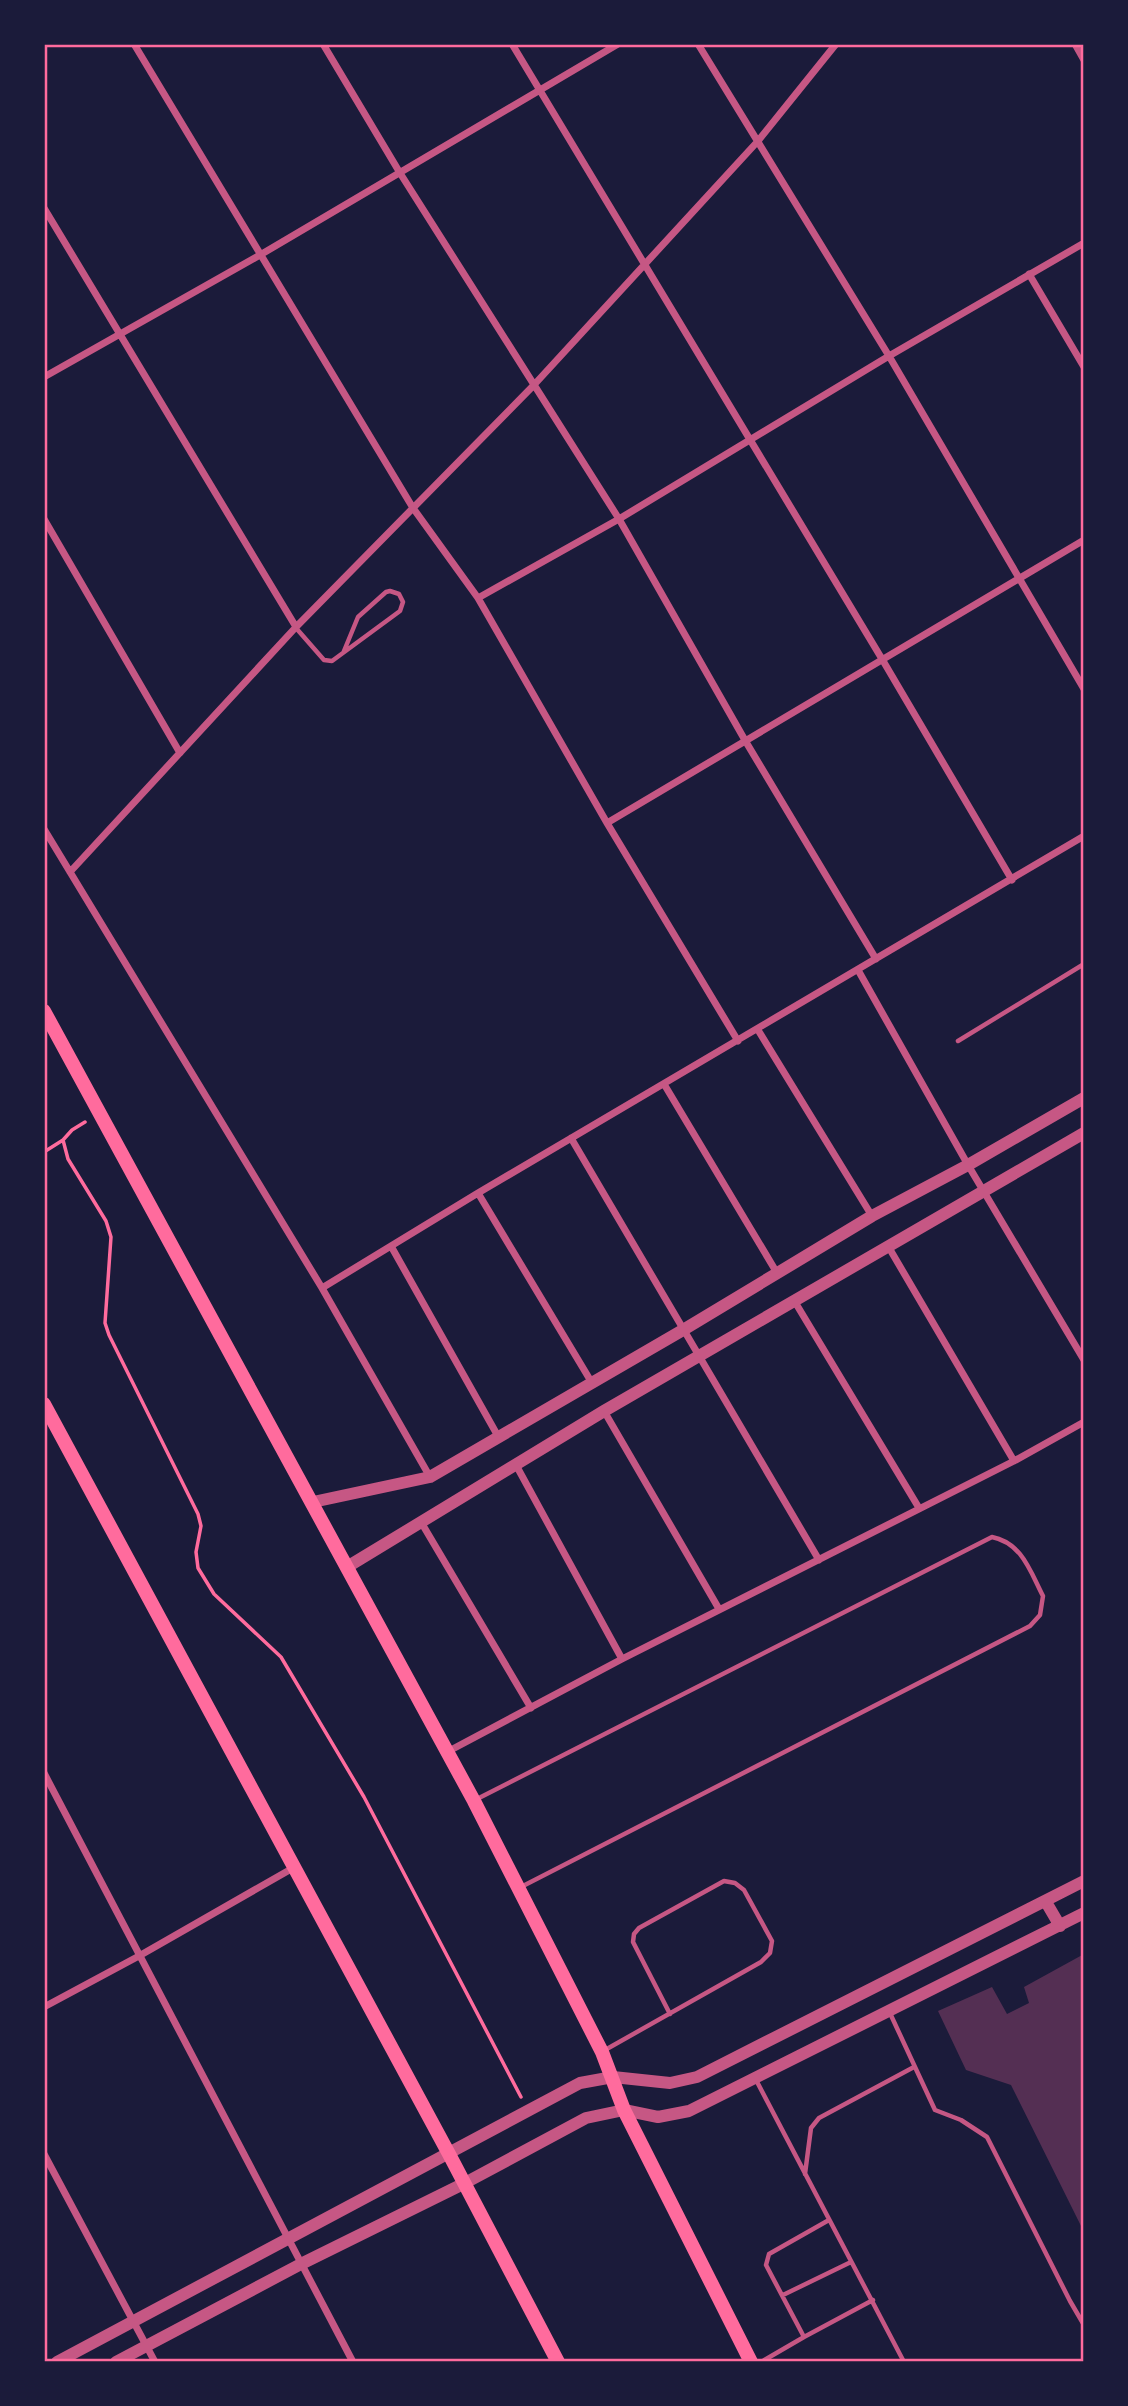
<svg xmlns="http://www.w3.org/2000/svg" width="1128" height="2406" font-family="Karla,sans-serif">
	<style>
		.building { fill: #542f53 }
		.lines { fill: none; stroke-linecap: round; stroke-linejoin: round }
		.path { stroke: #ff6b9d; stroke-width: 3.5 }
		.service { stroke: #c65784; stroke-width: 4.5 }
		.minor { stroke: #c65784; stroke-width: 7 }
		.tertiary { stroke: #c65784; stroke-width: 12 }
		.primary { stroke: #ff6b9d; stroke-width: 14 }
		.neatline { fill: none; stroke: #ff6b9d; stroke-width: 2.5 }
	</style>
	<rect width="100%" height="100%" fill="#1b1b3a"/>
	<!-- building -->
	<path class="building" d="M1084,1954V2232L1011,2085L966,2070L938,2011L992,1987L1007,2014L1029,2003L1024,1987Z"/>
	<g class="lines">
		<!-- path -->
		<path class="path" d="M85,1122L72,1130L63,1140L68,1159L106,1221L111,1237L105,1323L109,1335L198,1514L201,1526L196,1552L198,1568L214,1594L281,1657L364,1797L521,2097
			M44,1152L63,1140"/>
		<!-- service -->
		<path class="service" d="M296,628L324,660L332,661L400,611L403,602L399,594L390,591L386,592L358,617L344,651
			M958,1041L1084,964
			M477,1799L992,1537C1022,1543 1030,1571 1043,1596L1040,1615L1030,1626L519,1888
			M889,2011L935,2110L961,2120L987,2137L1070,2301L1084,2325
			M605,2050L761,1962L770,1953L772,1941L744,1890L735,1883L724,1881L639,1928L634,1934L633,1942L670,2014
			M755,2078L904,2362
			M805,2174L811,2128L819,2118L914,2067
			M829,2220L769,2254L766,2265L804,2337L873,2300
			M783,2295L851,2262
			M761,2362L804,2337
			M835,2362H852"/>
		<!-- minor -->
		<path class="minor" d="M134,44L413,508L478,598L607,823L738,1041
			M323,44L400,173L619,519L746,742L876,959
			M512,44L882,659L1012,880
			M698,44L889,356L1084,689
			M1075,44L1084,60
			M44,208L296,627
			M1029,274L1084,367
			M44,377L260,255L618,44
			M44,519L180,753
			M478,598L619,519L889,356L1084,243
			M607,823L1084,540
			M44,829L322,1288L430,1477
			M70,872L296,627L533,386L758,141L836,44
			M858,970L968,1165L1084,1360
			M758,1030L872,1216
			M664,1084L777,1273
			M571,1138L819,1560
			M478,1193L592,1383
			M391,1246L499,1438
			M888,1246L1014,1461
			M322,1288L478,1193L1084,836
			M795,1302L919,1508
			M604,1411L719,1609
			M516,1465L622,1659
			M421,1522L531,1708
			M447,1752L622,1659L1014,1461L1084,1422
			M44,1773L353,2362
			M44,2007L139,1956L293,1868
			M44,2154L155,2362"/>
		<!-- tertiary -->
		<path class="tertiary" d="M313,1502L430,1477L683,1330L872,1216L968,1165L1084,1098
			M347,1567L604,1411L1084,1133
			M1046,1902L1060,1926
			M57,2362L580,2083L613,2077L670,2083L697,2077L1084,1881
			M116,2362L301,2264L465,2183L586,2118L624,2110L658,2117L689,2111L1084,1913"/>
		<!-- primary -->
		<path class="primary" d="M44,1011L474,1801L602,2052L624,2110L751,2362
			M44,1404L449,2154L558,2362"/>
	</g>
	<!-- border -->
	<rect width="1128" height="2406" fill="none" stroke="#1b1b3a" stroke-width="91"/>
	<rect x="46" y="46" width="1036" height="2314" class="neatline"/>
</svg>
